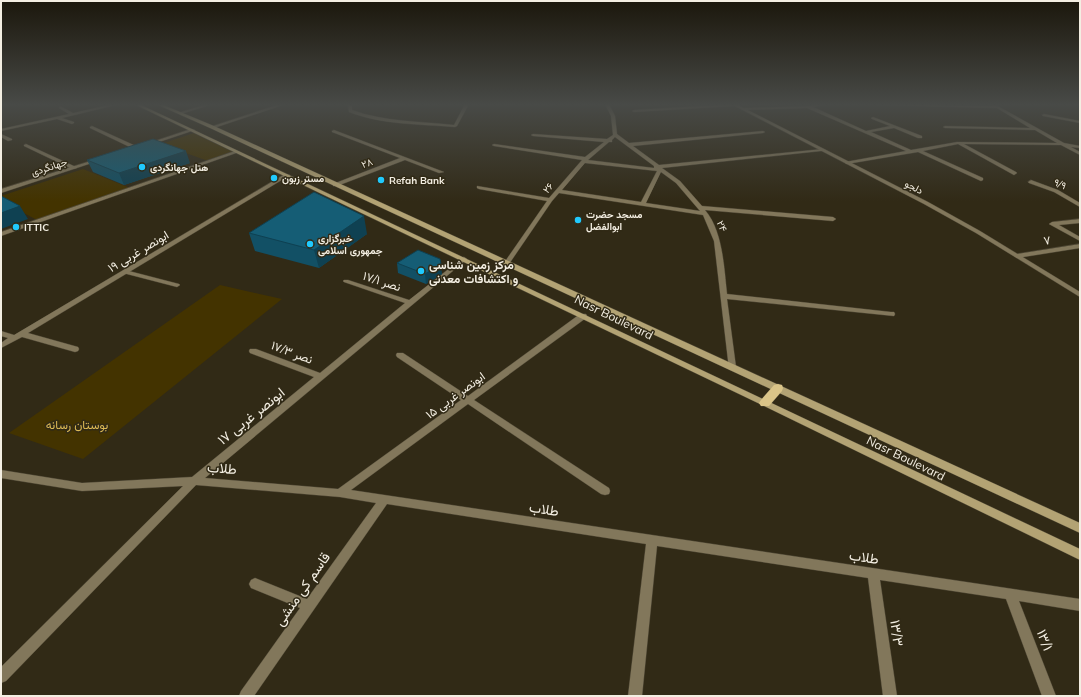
<svg xmlns="http://www.w3.org/2000/svg" width="1081" height="697" font-family="Mulish,Vazirmatn,sans-serif">
	<style>
		.green { fill: #433300 }
		.lines { fill: none; stroke-linecap: round; stroke-linejoin: round }
		.service-casing { stroke: #4c4533; stroke-width: 1 }
		.minor-casing { stroke: #4c4533; stroke-width: 1 }
		.tertiary-casing { stroke: #4c4533; stroke-width: 1 }
		.secondary-casing { stroke: #4c4533; stroke-width: 1 }
		.primary-casing { stroke: #4c4533; stroke-width: 1 }
		.service { fill: #82775b; fill-rule: evenodd }
		.minor { fill: #82775b; fill-rule: evenodd }
		.tertiary { fill: #82775b; fill-rule: evenodd }
		.secondary { fill: #b3a374; fill-rule: evenodd }
		.primary { fill: #dac488; fill-rule: evenodd }
		.wall { fill: #125065 }
		.shaded-wall { fill: #0f4152 }
		.building { fill: #155d75; stroke: #0f4152 }
		.poi-dot { fill: #20c9fd; stroke: #312a16; stroke-width: 1.5 }
		.labels { text-anchor: middle; dominant-baseline: central; stroke-width: 3; stroke-linejoin: round; paint-order: stroke }
		.far-street-label { font-size: 10px; fill: #f3eee2; stroke: #312a16 }
		.far-poi-label { font-size: 10px; font-weight: bold; fill: #f3eee2; stroke: #312a16; text-anchor: start }
		.street-label { font-size: 12px; fill: #f3eee2; stroke: #312a16 }
		.poi-label { font-size: 12px; font-weight: bold; fill: #f3eee2; stroke: #312a16; text-anchor: start }
		.park-label { font-size: 12px; fill: #debb55; stroke: #312a16 }
		.near-street-label { font-size: 14px; fill: #f3eee2; stroke: #312a16 }
	</style>
	<rect width="100%" height="100%" fill="#312a16"/>
	<!-- green -->
	<path class="green" d="M197,132L237,152L208,161L161,144Z
		M83,169L130,188L37,220L1,201V196Z
		M220,285L282,299L83,459L9,433Z"/>
	<g class="lines">
		<!-- service casing -->
		<g class="service-casing">
			<path id="service" d="M125,270L179,284L180,285L177,287L123,273V271Z"/>
		</g>
		<!-- minor casing -->
		<g class="minor-casing">
			<path id="minor" d="M113,104H120L62,118L74,122V123L72,124L57,119L1,131V129L69,114L59,108L60,106L73,113Z
				M207,104H213L181,114L178,113Z
				M280,104H286L214,128L210,127Z
				M348,104H352V110C385,122 419,121 454,125L465,104H469L457,126L455,127C419,124 383,125 349,112Z
				M605,104H609L615,116L617,134L629,143L763,131L765,132L763,133L633,146L659,165L823,149V151H821L662,168L680,181L702,206L833,217L836,219L833,221L705,210C723,231 724,268 727,294L891,312H894L895,314L894,316L727,299L736,367L732,370L729,369L714,241L703,215L559,193L552,201L509,264H505L504,263L547,201L479,189L477,188V186L549,198L582,160L494,146L492,145L494,144L585,157L604,142L533,136L531,135L533,134L607,139L613,135L611,116ZM615,137L654,166V168L588,160L609,142H612V140ZM585,163L657,171L641,202L562,190ZM661,172L676,183L700,211L646,203Z
				M733,104L736,105L734,106L634,112L632,111L634,110Z
				M820,104H829L813,107L866,131L890,126L872,119L871,118L873,117L922,136V138H918L894,128L871,132L911,150L957,142L1057,143L1035,130L945,128L943,127L945,126L1030,128L997,108L877,105L875,104L992,106L994,104L1064,143L1080,146V148L1071,147L1080,152V155L1061,145L964,144L1016,172L1017,173L1014,175L958,144L923,151L983,178V180L981,181L918,152L847,164L845,163V162L906,151L807,108L743,110L741,109L743,108L808,106Z
				M1044,114L1080,121V123L1043,116L1042,115Z
				M92,126L138,147V148L134,149L90,128V127Z
				M334,130L444,172L439,173L405,160L337,186H333V184L400,158L332,132V131Z
				M1,134L12,139V140L8,141L1,137Z
				M26,144L76,167L77,168L72,169L24,146V145Z
				M235,151L239,152L1,236V232Z
				M285,174L290,175L28,333L78,347L79,349L78,351L75,352L22,337L1,348V343L8,338L1,336V331L14,335Z
				M1031,180L1058,190L1080,203V207L1054,192L1029,183L1028,182Z
				M1080,219V223L1059,225L1080,237V241L1049,224L1052,222Z
				M1080,244V248L1017,258L1014,256L1017,254Z
				M464,257L467,259L466,260L205,478L338,489L461,400L397,357L396,355L397,353H403L468,396L580,314H586L587,316L586,318L474,400L609,488L610,491L609,494L605,495L601,494L468,404L351,490L1080,599V611L1019,601L1056,696H1042L1006,599L880,580L897,696H883L868,578L657,546L642,696H628L646,544L387,504L254,696H239L241,691L300,608L251,588L249,584L251,580L255,578L307,599L376,503L340,497L196,485L6,681L1,683V667L183,486L82,491L1,478V470L82,483L192,477L314,377L250,353L249,351L250,349H256L320,373L405,303L344,282L343,281L344,280H348L409,300Z"/>
		</g>
		<!-- tertiary casing -->
		<g class="tertiary-casing">
			<path id="tertiary" d="M731,104H736L928,202L980,231L1080,292V297L976,233L924,204Z
				M191,129L195,130L150,145L146,144Z
				M97,159L101,160L1,193V189Z"/>
		</g>
		<!-- secondary casing -->
		<g class="secondary-casing">
			<path id="secondary" d="M134,104H139L1080,549V560L762,405Z
				M156,104H161L214,126L1080,523V533L210,128Z"/>
		</g>
		<!-- primary casing -->
		<g class="primary-casing">
			<path id="primary" d="M778,384L782,385L783,388L782,391L769,406H761L759,403L761,400L774,385Z"/>
		</g>
		<!-- service -->
		<use href="#service" class="service"/>
		<!-- minor -->
		<use href="#minor" class="minor"/>
		<!-- tertiary -->
		<use href="#tertiary" class="tertiary"/>
		<!-- secondary -->
		<use href="#secondary" class="secondary"/>
		<!-- primary -->
		<use href="#primary" class="primary"/>
	</g>
	<!-- wall -->
	<path class="wall" d="M87,160L190,163L124,185L93,172Z
		M249,233L367,234L319,268L255,251Z
		M397,263L442,274L426,284L398,273Z"/>
	<!-- shaded-wall -->
	<path class="shaded-wall" d="M186,151L190,163L124,185L119,173Z
		M20,206L28,219L1,229V213Z
		M364,216L367,234L319,268L314,250Z
		M441,264L442,274L426,284L425,274Z"/>
	<!-- building -->
	<path class="building" d="M153,139L186,151L119,173L87,160Z
		M314,192L364,216L314,250L249,233Z
		M1,196L20,206L1,213Z
		M418,250L440,259L441,264L425,274L397,263Z"/>
	<!-- sky -->
	<linearGradient id="sky" x2="0" y2="1"><stop stop-color="#1b170c"/><stop offset="0.52" stop-color="#484a47"/><stop offset="1" stop-color="#484a47" stop-opacity="0"/></linearGradient>
	<rect width="1081" height="201" fill="url(#sky)"/>
	<!-- markers -->
	<g class="poi-dot">
		<circle cx="142" cy="167" r="4"/>
		<circle cx="274" cy="178" r="4"/>
		<circle cx="381" cy="180" r="4"/>
		<circle cx="578" cy="220" r="4"/>
		<circle cx="16" cy="227" r="4"/>
		<circle cx="310" cy="244" r="4"/>
		<circle cx="421" cy="271" r="4"/>
	</g>
	<g class="labels">
		<!-- far-street labels -->
		<g class="far-street-label">
			<text transform="translate(367 163) rotate(-21)">۲۸</text>
			<text transform="translate(49 167) rotate(-18)">جهانگردی</text>
			<text transform="translate(1060 184) rotate(23)">۹/۹</text>
			<text transform="translate(914 187) rotate(27)">دلجو</text>
			<text transform="translate(548 188) rotate(-50)">۲۶</text>
			<text transform="translate(722 226) rotate(66)">۲۴</text>
		</g>
		<!-- far-poi labels -->
		<g class="far-poi-label">
			<text x="150" y="167">هتل جهانگردی</text>
			<text x="282" y="178">مستر زبون</text>
			<text x="389" y="180">Refah Bank</text>
			<text x="586" y="214">مسجد حضرت<tspan x="586" dy="12">ابوالفضل</tspan></text>
			<text x="24" y="227">ITTIC</text>
			<text x="318" y="238">خبرگزاری<tspan x="318" dy="12">جمهوری اسلامی</tspan></text>
		</g>
		<!-- street labels -->
		<g class="street-label">
			<text transform="translate(1047 240) rotate(-9)">۷</text>
			<text transform="translate(138 251) rotate(-31)">ابونصر غربی ۱۹</text>
			<text transform="translate(382 281) rotate(18)">نصر ۱۷/۱</text>
			<text transform="translate(614 317) rotate(26)">Nasr Boulevard</text>
			<text transform="translate(292 352) rotate(21)">نصر ۱۷/۳</text>
			<text transform="translate(455 395) rotate(-36)">ابونصر غربی ۱۵</text>
			<text transform="translate(906 458) rotate(26)">Nasr Boulevard</text>
		</g>
		<!-- poi labels -->
		<g class="poi-label">
			<text x="429" y="264">مرکز زمین شناسی<tspan x="429" dy="14">و اکتشافات معدنی</tspan></text>
		</g>
		<!-- park labels -->
		<g class="park-label">
			<text x="77" y="424">بوستان رسانه</text>
		</g>
		<!-- near-street labels -->
		<g class="near-street-label">
			<text transform="translate(251 416) rotate(-39)">ابونصر غربی ۱۷</text>
			<text transform="translate(222 468) rotate(5)">طلاب</text>
			<text transform="translate(544 509) rotate(9)">طلاب</text>
			<text transform="translate(864 557) rotate(9)">طلاب</text>
			<text transform="translate(302 589) rotate(-55)">قاسم کی منشی</text>
			<text transform="translate(897 633) rotate(82)">۱۳/۳</text>
			<text transform="translate(1045 640) rotate(69)">۱۳/۱</text>
		</g>
	</g>
	<!-- border -->
	<rect width="1081" height="697" fill="none" stroke="#f3eee2" stroke-width="4"/>
</svg>
